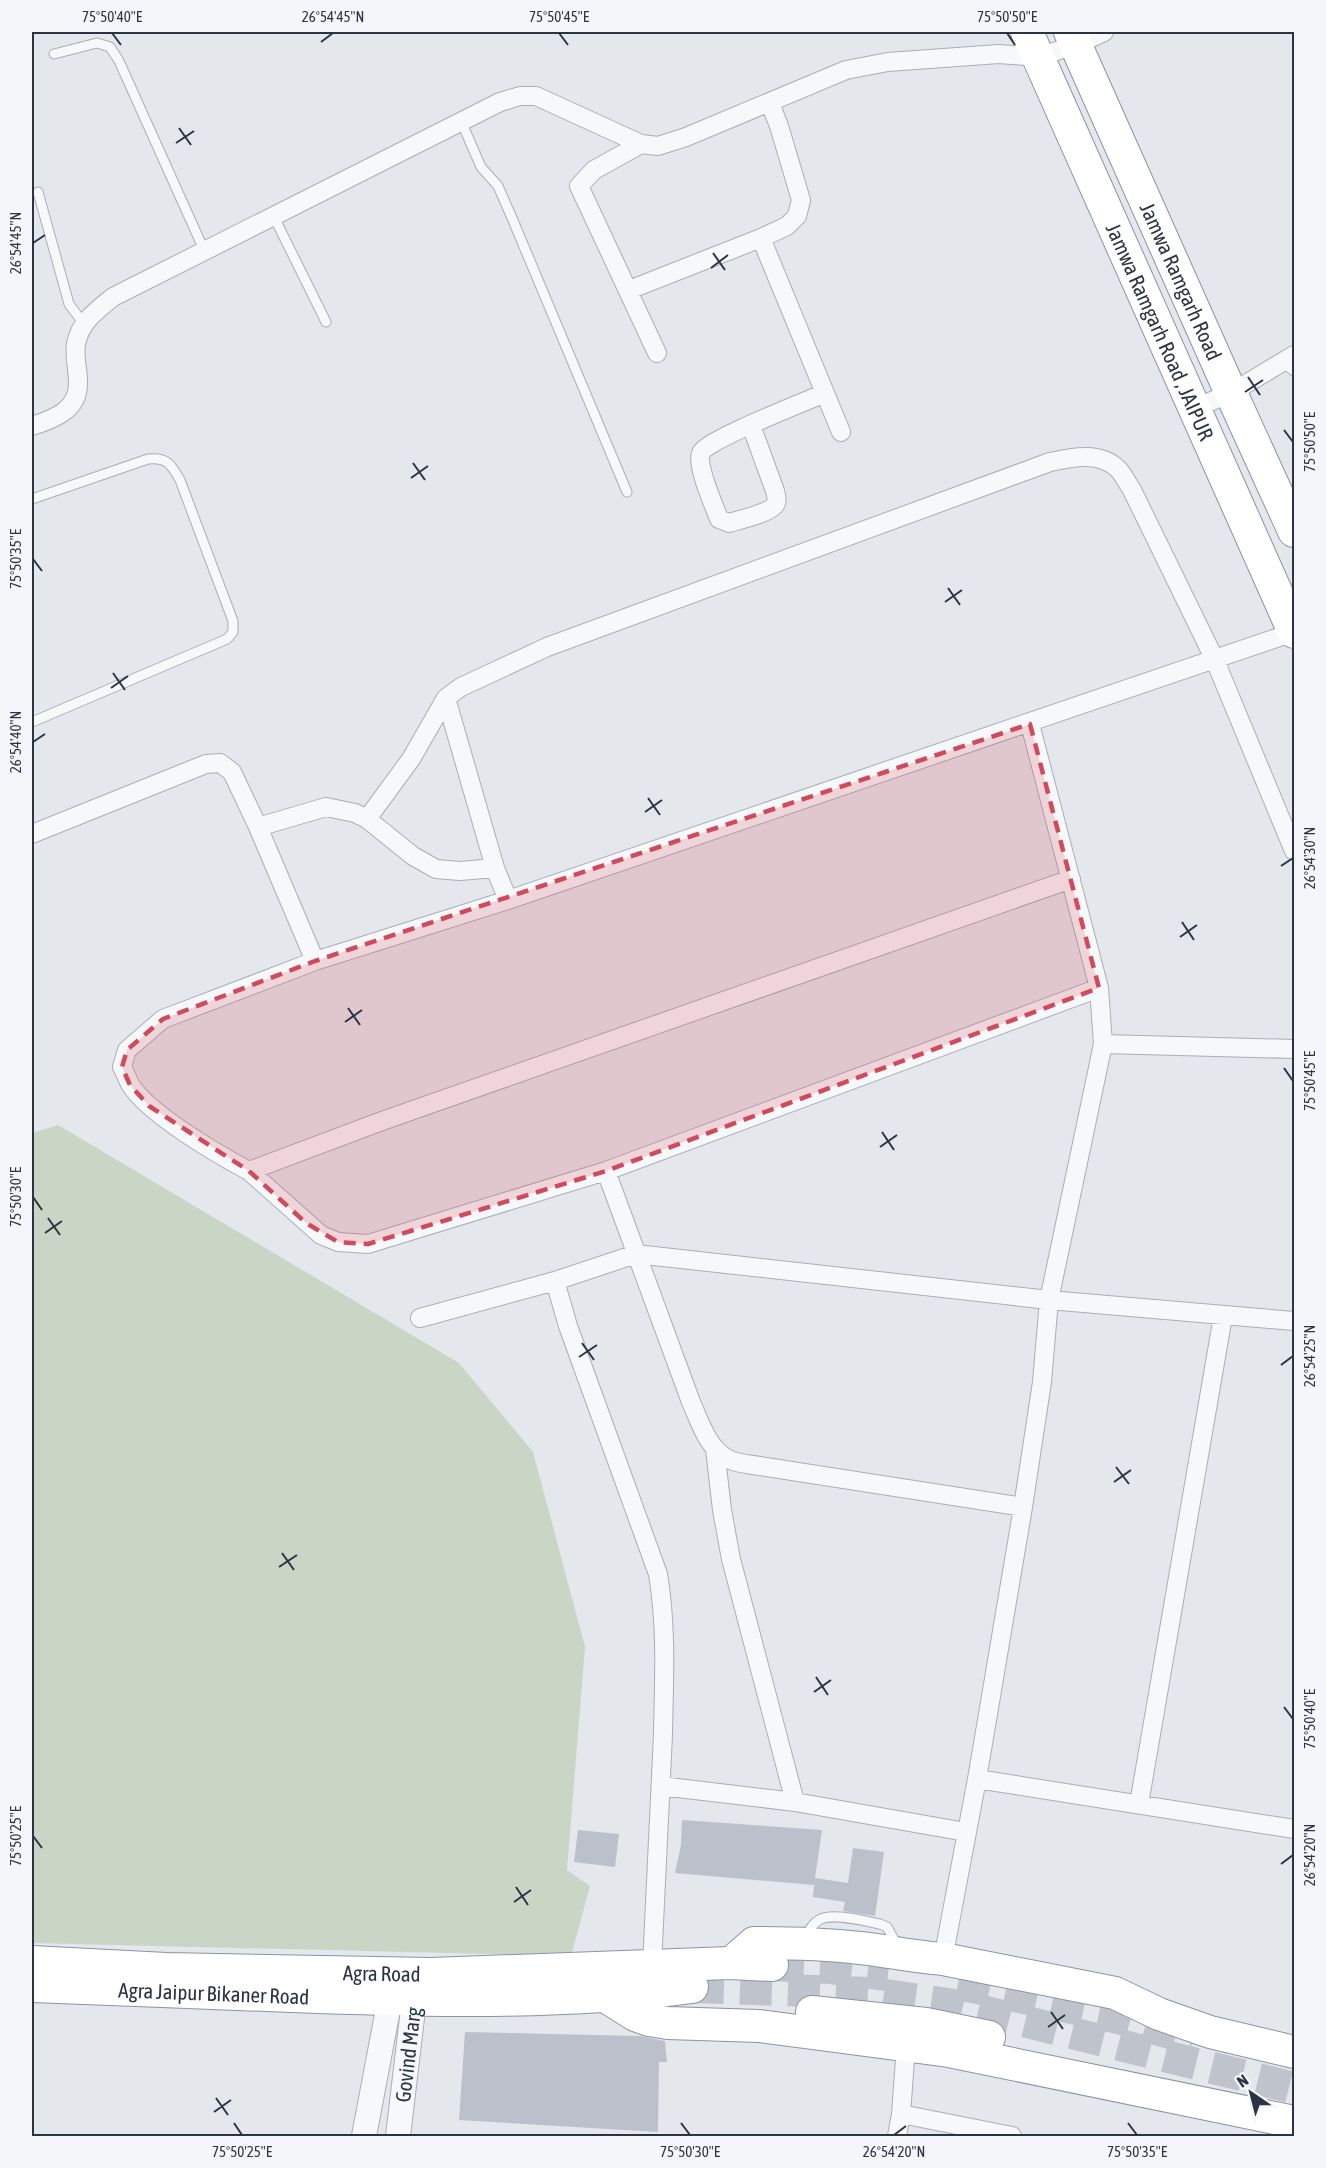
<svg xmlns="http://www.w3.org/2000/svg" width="1326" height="2168" font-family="'Asap Condensed',sans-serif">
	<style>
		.green { fill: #c9d6c5 }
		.building { fill: #bbc0ca }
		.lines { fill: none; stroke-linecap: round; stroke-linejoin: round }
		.trunk-tunnel { stroke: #bfc3cb; stroke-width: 32; stroke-dasharray: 32 16; stroke-linecap: butt }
		.service-casing { stroke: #a9aeb7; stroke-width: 11 }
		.minor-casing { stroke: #a9aeb7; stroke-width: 20 }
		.tertiary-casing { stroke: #a9aeb7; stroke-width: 26 }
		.trunk-casing { stroke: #8b94a3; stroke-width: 34 }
		.service { stroke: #f7f8fa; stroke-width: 9 }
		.minor { stroke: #f7f8fa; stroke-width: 18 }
		.tertiary { stroke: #f7f8fa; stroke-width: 24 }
		.trunk { stroke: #fff; stroke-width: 32 }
		.marked { fill: #d1495b; fill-opacity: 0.2; stroke: #d1495b; stroke-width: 4.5; stroke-dasharray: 12 8; stroke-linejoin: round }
		.ticks { fill: none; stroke: #2b3445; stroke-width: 2 }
		.labels { text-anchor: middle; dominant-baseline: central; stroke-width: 4.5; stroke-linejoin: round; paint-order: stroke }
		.street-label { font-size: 21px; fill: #2b3445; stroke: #f4f6f9 }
		.neatline { fill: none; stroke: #2b3445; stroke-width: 2 }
		.ticks-label { font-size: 15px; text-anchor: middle; fill: #2b3445 }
	</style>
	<rect width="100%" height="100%" fill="#e4e7ec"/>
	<!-- green -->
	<path class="green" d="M58,1125L459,1363L533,1452L585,1647L567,1870L590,1886L571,1956L32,1943V1133Z"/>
	<!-- building -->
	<path class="building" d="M682,1820L822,1830L814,1885L675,1873L681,1845Z
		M578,1830L619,1834L615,1867L574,1862Z
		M853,1848L884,1852L875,1916L843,1911L845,1902L813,1897L815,1878L848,1883Z
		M465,2032L640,2036L665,2041L667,2062H659L658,2132L459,2120Z"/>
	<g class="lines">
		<!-- trunk-tunnel -->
		<path class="trunk-tunnel" d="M772,1965L830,1968L888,1975
			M958,1984L1118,2018L1193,2040
			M692,1987L871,1993L962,2006L1294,2088"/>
		<!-- service casing -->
		<g class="service-casing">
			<path id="service" d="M54,54L97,43L110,47L119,61L204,250
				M461,121L481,167L498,186L512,218L627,492
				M38,192L69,304L84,324
				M273,215L326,322
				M1282,363L1294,371
				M32,499L148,459C167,457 171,464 180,480L233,621V632L227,639L32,722
				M804,1939C808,1932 812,1924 819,1920C831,1912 865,1921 880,1924L887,1927L898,1947"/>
		</g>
		<!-- minor casing -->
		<g class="minor-casing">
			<path id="minor" d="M641,144L594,170L579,186L657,353
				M761,238L841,432
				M629,290L761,238L787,226L797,216L801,200L779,126L770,103
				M1195,408L1231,393L1294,355
				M751,425L775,491C776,495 778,501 775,505C769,513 739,520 729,523L719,519C714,505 696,466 701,453C704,441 807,401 825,393
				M32,426C54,419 79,410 78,382C78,370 74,356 76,344C80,322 97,310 113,297L500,102L520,96H536L641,144L658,146L686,137L846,70L888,62L999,54L1038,57L1075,45L1104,32
				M446,698L495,868L508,900
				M367,819L411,759L446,698L461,687L547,647L1050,462C1073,457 1101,451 1119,470C1124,476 1128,484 1132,490L1214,658L1294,851
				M258,827L315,961
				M32,834L206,764L220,763L232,772L258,827L326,807L355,813L367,819L413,856L436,869L460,871L495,868
				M1071,879L382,1121L249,1171C217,1154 147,1113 130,1084C127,1078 125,1072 122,1067L127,1050L163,1019L315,961L508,900L1294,632
				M1103,1044L1294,1049
				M249,1171L321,1235L338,1242L368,1244L606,1171L1099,988
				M606,1171L691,1402C700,1422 708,1450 730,1460C737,1463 746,1464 753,1465L1023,1507
				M420,1318L555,1281
				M715,1449L722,1510L731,1559L795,1802
				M977,1779L1294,1829
				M661,1786L795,1802L966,1832
				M1139,1804L1223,1316
				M943,1959L977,1779L1023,1507L1042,1382L1049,1300L1103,1044L1099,988L1030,724
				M652,1966C656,1889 660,1811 663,1733C664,1678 667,1629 658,1574L568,1326L555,1281L636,1254L1049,1300L1294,1321
				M901,2114L1012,2136
				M897,2136L901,2114L906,2046"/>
		</g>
		<!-- tertiary casing -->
		<g class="tertiary-casing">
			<g id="tertiary">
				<path d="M364,2136L390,1999L391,1982"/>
				<path id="s1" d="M398,2136L416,1984"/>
			</g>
		</g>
		<!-- trunk casing -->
		<g class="trunk-casing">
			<g id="trunk">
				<path id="s2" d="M1027,32L1294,632"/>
				<path id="s3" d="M1070,32L1231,393L1294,531"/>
				<path d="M738,1957L754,1943C790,1943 825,1944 860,1948C888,1951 915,1957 943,1959L1115,1993L1159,2014L1210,2032L1294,2052"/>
				<path id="s4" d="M32,1962L166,1969L431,1974L730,1963L772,1965"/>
				<path id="s5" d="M32,1986C127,1990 222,1993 317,1997C443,2001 568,2004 692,1987"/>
				<path d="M605,1996L635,2015L649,2020L668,2023L759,2026L949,2051L1294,2122"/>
				<path d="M812,2012L926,2024L989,2037"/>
			</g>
		</g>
		<!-- service -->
		<use href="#service" class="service"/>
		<!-- minor -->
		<use href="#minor" class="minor"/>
		<!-- tertiary -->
		<use href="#tertiary" class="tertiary"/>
		<!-- trunk -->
		<use href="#trunk" class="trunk"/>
	</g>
	<!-- marked area -->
	<path class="marked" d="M1030,724L1099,988L606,1171L368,1244L338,1242L306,1223L249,1171L149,1106L130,1085L122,1067L127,1050L163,1019L315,961Z"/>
	<!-- ticks -->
	<path class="ticks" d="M112,33L121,45M559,33L568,45M1007,33L1015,45M321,42L333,33M179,128L191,145M176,143L194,131M33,243L45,235M713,253L725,270M711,268L728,255M1248,377L1260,395M1245,392L1263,380M1284,430L1293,442M413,463L425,480M411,478L428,466M33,559L42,571M948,588L960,605M945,602L962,590M113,673L125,690M111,688L128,676M33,742L45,734M648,798L660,815M645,812L662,800M1281,866L1293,858M1182,922L1194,940M1180,937L1197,925M348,1008L360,1025M345,1022L362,1010M1284,1068L1293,1081M882,1132L894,1150M880,1147L897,1135M33,1197L42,1210M48,1218L60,1235M45,1233L62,1221M582,1343L594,1360M579,1357L597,1345M1281,1365L1293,1356M1116,1467L1129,1484M1114,1482L1131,1470M282,1553L294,1570M279,1567L297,1555M816,1677L828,1695M814,1692L831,1680M1284,1707L1293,1719M33,1836L42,1848M1281,1864L1293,1855M516,1887L528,1905M514,1902L531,1890M1051,2012L1063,2029M1048,2027L1065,2015M216,2098L228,2115M214,2112L231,2100M234,2123L242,2135M681,2123L690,2135M1128,2123L1137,2135M894,2135L906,2126"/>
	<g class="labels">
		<!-- street labels -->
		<g class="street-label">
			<text stroke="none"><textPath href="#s3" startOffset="273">Jamwa Ramgarh Road</textPath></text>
			<text stroke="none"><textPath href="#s2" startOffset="328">Jamwa Ramgarh Road , JAIPUR</textPath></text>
			<text stroke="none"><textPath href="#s4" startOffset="350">Agra Road</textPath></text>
			<text stroke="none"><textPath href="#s5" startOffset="182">Agra Jaipur Bikaner Road</textPath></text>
			<text stroke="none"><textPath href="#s1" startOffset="82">Govind Marg</textPath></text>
		</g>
	</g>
	<!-- border -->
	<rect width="1326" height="2168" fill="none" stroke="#f4f6f9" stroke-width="66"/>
	<!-- north arrow -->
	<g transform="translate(1251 2093) rotate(325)" stroke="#f4f6f9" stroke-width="4.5" paint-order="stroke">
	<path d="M0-4.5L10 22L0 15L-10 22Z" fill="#2b3445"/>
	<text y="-9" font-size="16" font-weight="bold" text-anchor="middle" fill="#2b3445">N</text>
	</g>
	<rect x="33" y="33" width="1260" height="2102" class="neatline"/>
	<g class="ticks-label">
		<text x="112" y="22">75°50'40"E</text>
		<text x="333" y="22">26°54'45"N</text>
		<text x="559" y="22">75°50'45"E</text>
		<text x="1007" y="22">75°50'50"E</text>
		<text transform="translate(16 243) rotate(-90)" y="5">26°54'45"N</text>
		<text transform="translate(1310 442) rotate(-90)" y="5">75°50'50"E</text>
		<text transform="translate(16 559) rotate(-90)" y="5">75°50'35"E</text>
		<text transform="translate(16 742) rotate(-90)" y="5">26°54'40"N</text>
		<text transform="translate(1310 858) rotate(-90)" y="5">26°54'30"N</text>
		<text transform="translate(1310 1081) rotate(-90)" y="5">75°50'45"E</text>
		<text transform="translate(16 1197) rotate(-90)" y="5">75°50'30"E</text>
		<text transform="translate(1310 1356) rotate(-90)" y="5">26°54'25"N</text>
		<text transform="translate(1310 1719) rotate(-90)" y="5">75°50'40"E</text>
		<text transform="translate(16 1836) rotate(-90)" y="5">75°50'25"E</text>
		<text transform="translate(1310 1855) rotate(-90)" y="5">26°54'20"N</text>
		<text x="242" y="2157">75°50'25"E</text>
		<text x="690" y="2157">75°50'30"E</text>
		<text x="894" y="2157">26°54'20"N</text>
		<text x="1137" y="2157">75°50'35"E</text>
	</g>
</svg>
